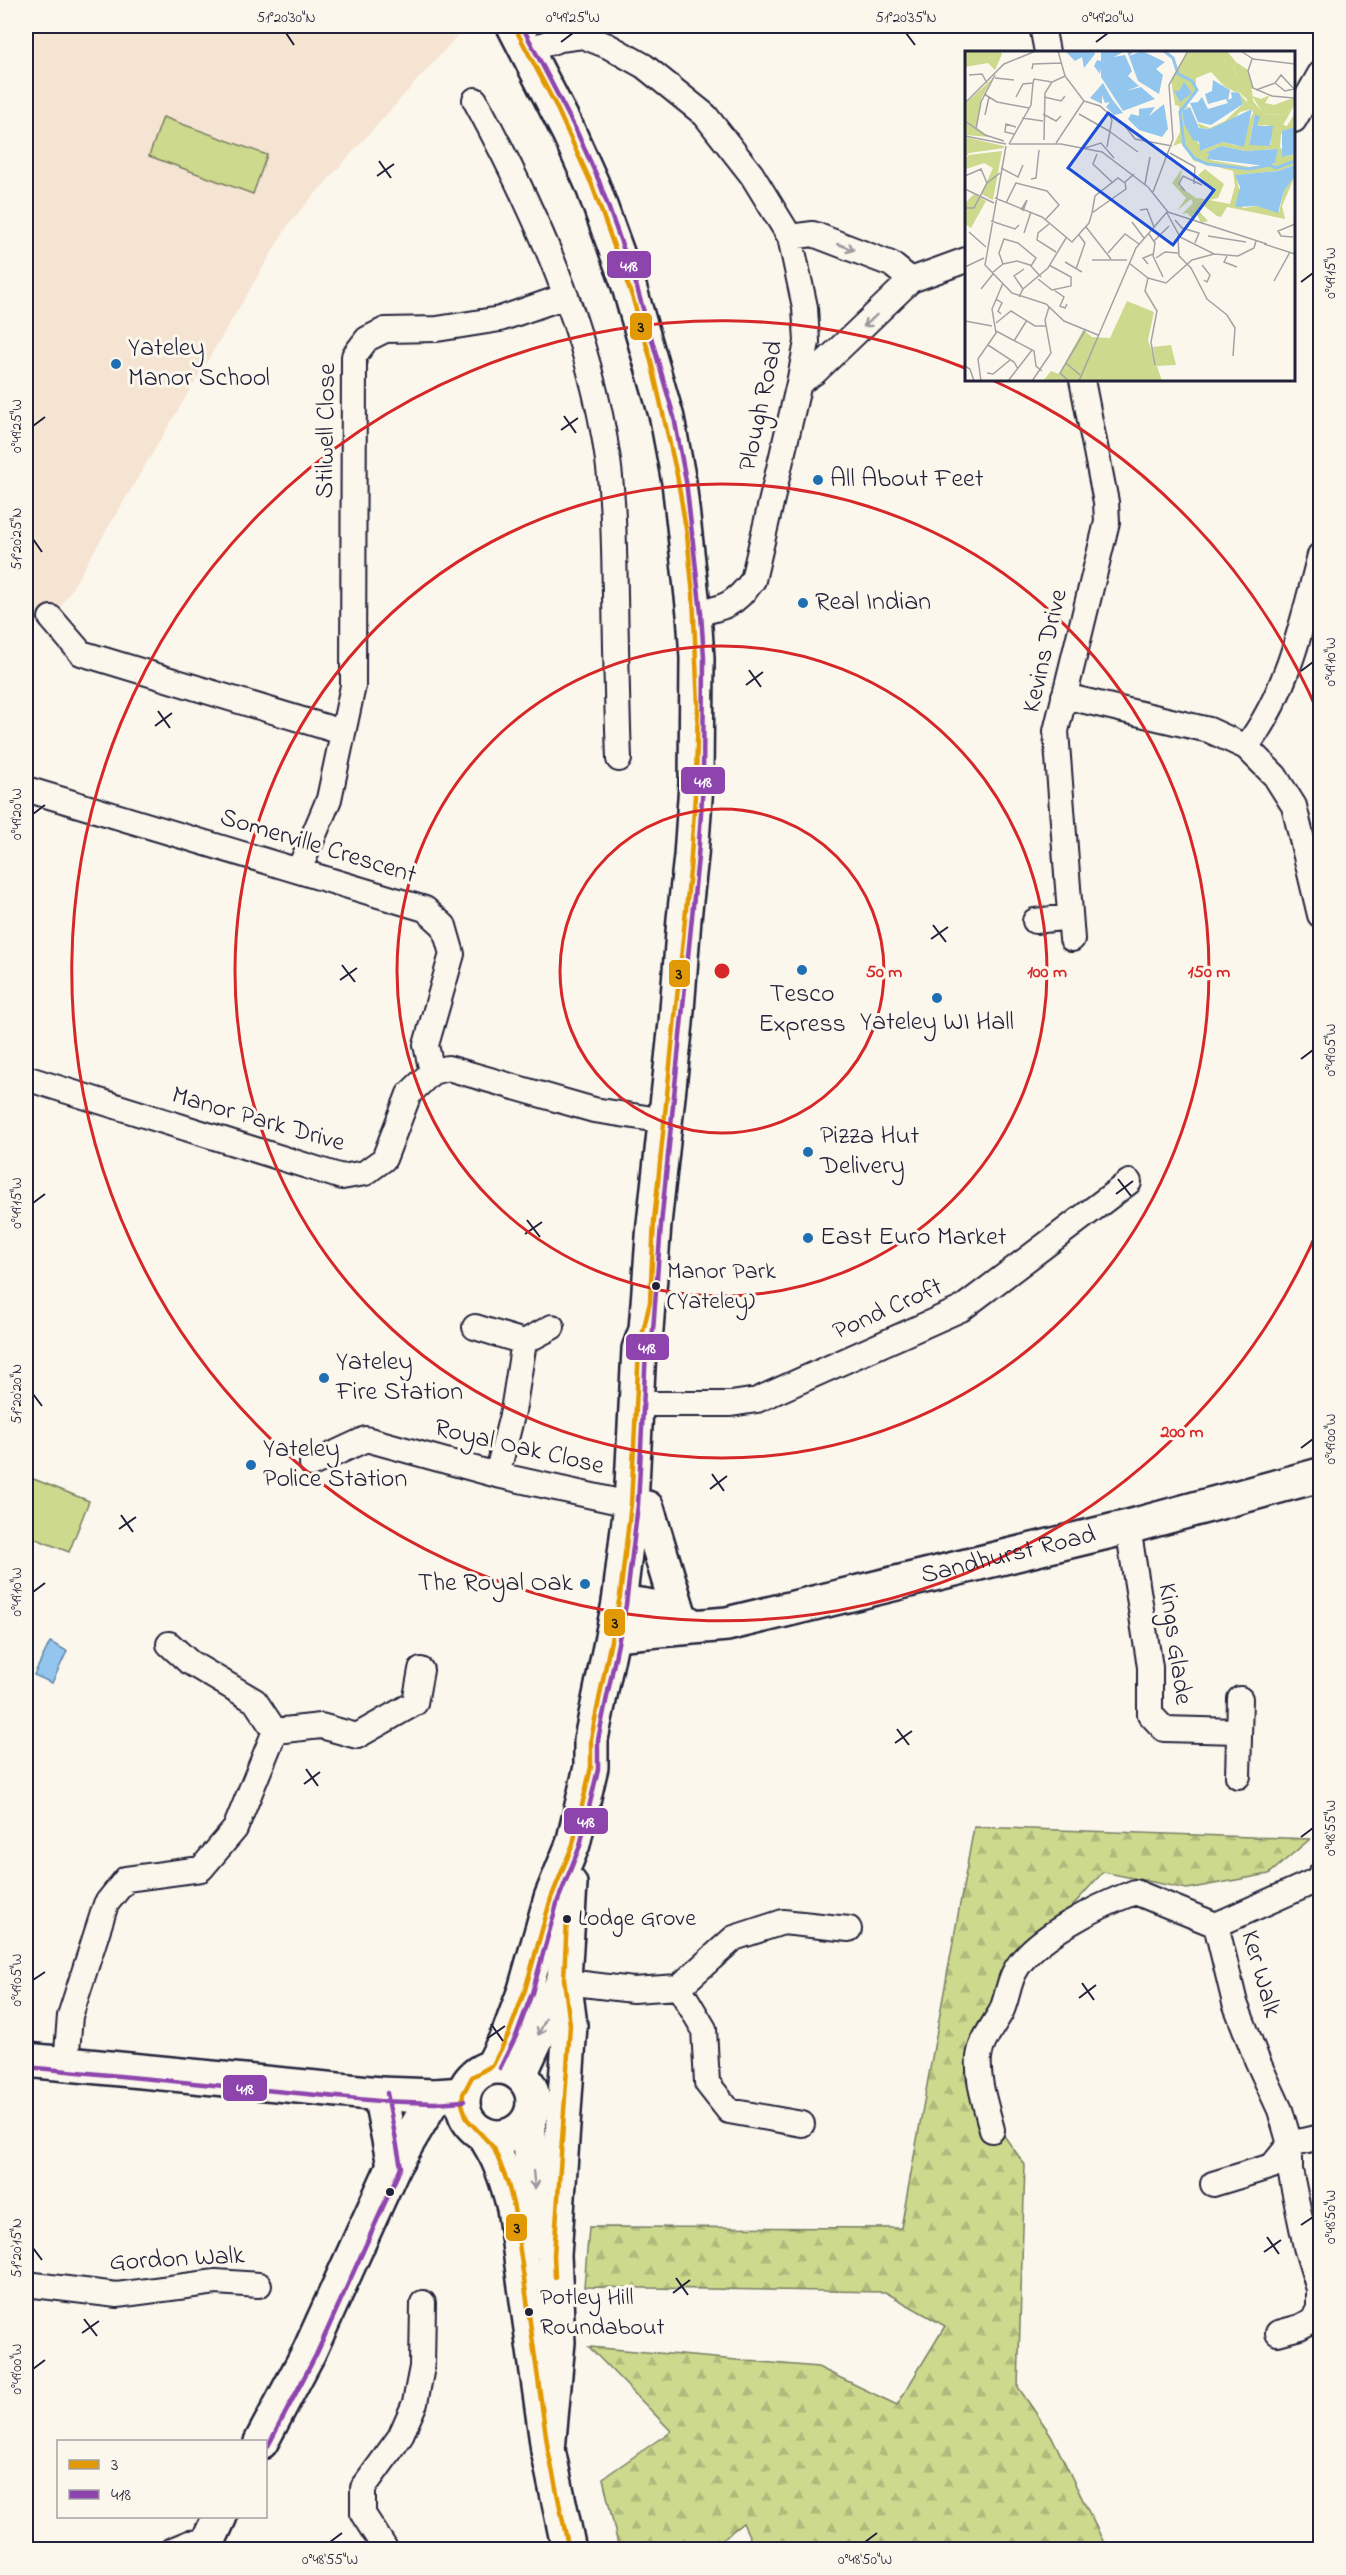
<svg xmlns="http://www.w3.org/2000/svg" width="1346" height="2575" font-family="'Indie Flower',sans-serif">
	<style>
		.built { fill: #f6e4d3 }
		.grass { fill: #cdd98d; stroke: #787e64; stroke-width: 1.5 }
		.forest { fill: url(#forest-firs); stroke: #787e64; stroke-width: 1.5 }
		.water { fill: #92c6ef; stroke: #6584a7; stroke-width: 1.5 }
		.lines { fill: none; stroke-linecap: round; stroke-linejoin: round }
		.street-casing { stroke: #22223b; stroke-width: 28 }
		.secondary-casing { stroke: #22223b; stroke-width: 38 }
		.street { stroke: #fbf7ec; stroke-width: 24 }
		.secondary { stroke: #fbf7ec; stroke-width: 33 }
		.bus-1-casing { stroke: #fbf7ec; stroke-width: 9 }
		.bus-2-casing { stroke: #fbf7ec; stroke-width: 9 }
		.bus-1 { stroke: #e29906; stroke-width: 4.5 }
		.bus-2 { stroke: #8e44ad; stroke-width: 4.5 }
		.oneway { stroke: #99979c }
		.ticks { fill: none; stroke: #22223b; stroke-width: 2 }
		.ring { fill: none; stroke: #d62828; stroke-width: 3 }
		.poi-dot { fill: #1f6fb2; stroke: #fbf7ec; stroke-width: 2 }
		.bus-dot { fill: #22223b; stroke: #fbf7ec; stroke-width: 2 }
		.labels { text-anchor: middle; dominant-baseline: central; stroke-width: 6; stroke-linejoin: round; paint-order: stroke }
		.bus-label { font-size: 24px; fill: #22223b; stroke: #fbf7ec; text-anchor: start }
		.poi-label { font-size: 26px; fill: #22223b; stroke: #fbf7ec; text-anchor: start }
		.street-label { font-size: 26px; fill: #22223b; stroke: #fbf7ec }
		.inset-river { fill: none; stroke: #92c6ef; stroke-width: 3 }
		.inset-road { fill: none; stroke: #a4a2a5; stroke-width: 1.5 }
		.view { fill: #1d4ed8; fill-opacity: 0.15; stroke: #1d4ed8; stroke-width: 3 }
		.inset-edge { fill: none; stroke: #22223b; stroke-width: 3 }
		.centre { fill: #d62828; stroke: #fbf7ec; stroke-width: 3 }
		.ring-label { font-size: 18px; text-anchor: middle; font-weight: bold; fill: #d62828; stroke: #fbf7ec; stroke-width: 6; stroke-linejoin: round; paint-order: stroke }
		.line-badge { stroke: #fbf7ec; stroke-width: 2 }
		.badge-label { font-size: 16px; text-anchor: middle; font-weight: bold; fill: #fff }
		.pale-badge-label { font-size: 16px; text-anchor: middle; font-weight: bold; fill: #111 }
		.neatline { fill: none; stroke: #22223b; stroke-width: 2 }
		.ticks-label { font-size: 15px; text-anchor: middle; fill: #22223b }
	</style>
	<defs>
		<pattern id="forest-firs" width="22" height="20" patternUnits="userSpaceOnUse" patternTransform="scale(1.5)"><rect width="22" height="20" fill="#cdd98d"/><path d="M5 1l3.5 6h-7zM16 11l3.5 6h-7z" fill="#b0ba7b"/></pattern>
	</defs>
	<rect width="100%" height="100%" fill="#fbf7ec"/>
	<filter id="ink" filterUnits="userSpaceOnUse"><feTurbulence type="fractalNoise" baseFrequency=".0167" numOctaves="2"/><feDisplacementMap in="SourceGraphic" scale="12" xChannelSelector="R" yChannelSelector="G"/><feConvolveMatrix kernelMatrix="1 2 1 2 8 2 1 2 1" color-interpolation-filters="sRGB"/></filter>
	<g filter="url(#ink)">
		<!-- built -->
		<path class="built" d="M26,26H466L290,222L58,612L42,626L26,620Z"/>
		<!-- grass -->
		<path class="grass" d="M163,117L267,155L253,194L149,156Z
			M26,1476L89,1501L69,1552L26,1535Z"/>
		<!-- forest -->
		<path class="forest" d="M974,1827L1310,1839L1269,1874L1187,1889L1103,1872L1055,1925L1008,1968L980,2102L1025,2165L1018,2387L1051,2435L1107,2549H755L743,2523L710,2549H619L603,2478L671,2431L589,2347L818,2367L897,2405L945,2326L885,2292L584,2287L589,2227L901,2228Z"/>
		<!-- water -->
		<path class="water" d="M50,1642L67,1651L52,1683L34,1675Z"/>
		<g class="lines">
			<!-- street casing -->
			<g class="street-casing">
				<path id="street" d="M1042,26L1047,52
					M527,50L560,39L583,36L608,46L644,66L705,115L752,175L790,237L805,307L807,342L799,383L753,580C735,605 724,608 694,614
					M475,100C536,212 590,332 608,460C614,505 614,550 615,595C616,650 617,704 619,759
					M1294,120L1320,74
					M790,237L813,234L891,264L911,280
					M799,383L815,372L911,280L966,260
					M1320,555C1303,621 1288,692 1246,747L1275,776L1294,806L1320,915
					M51,618L81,653L342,732
					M1064,696L1209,730L1246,747
					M26,789L425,909L444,926L452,954L426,1045L432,1072
					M299,870L329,799L353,686L354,356L367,339L385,330L437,329L500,319L566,296
					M1035,921L1070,917
					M1072,939L1056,731L1107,522L1106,502L1082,380
					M26,1078L342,1177L365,1173L384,1159L409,1094L432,1072L448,1068L594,1110L666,1121
					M475,1327L524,1342L513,1411L497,1475
					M524,1342L552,1327
					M635,1404H731L757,1400L961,1309L1129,1182
					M312,1464L366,1439L497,1475L647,1508
					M1128,1527L1150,1667V1714L1164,1729L1238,1731
					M275,1731L321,1726L357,1736L415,1703L421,1670
					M1238,1776L1240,1699
					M1216,1925L1317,1880L1320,1875
					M564,1979L575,1983L633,1990L679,1987L734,1938L783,1922L849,1929
					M679,1987L704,2029L707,2083L729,2111L802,2124
					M66,2063L70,2016L106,1904L126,1879L201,1869L235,1829L275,1731L255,1701L189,1662L169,1644
					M992,2130C986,2106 977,2081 979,2057C981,2041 993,2026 1001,2012C1007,1999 1008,1985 1014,1973C1031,1938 1100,1905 1135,1892L1216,1925L1235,2003L1257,2060L1280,2110L1290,2144V2170L1306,2247L1319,2289V2307L1313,2320L1300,2327L1278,2333
					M1213,2184L1272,2166L1290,2144L1320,2137
					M26,2284L117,2295L216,2282L259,2285
					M172,2550L189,2543L208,2542
					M386,2550L363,2514V2488L400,2437L415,2403L422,2367L423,2303"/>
			</g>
			<!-- secondary casing -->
			<g class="secondary-casing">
				<g id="secondary">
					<path d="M647,1508L679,1614"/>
					<path d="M619,1603C647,1605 670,1607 692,1626"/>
					<path id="s1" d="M613,1634L727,1624L1128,1527L1320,1475"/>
					<path d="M26,2060L380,2094L435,2096L463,2094"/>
					<path d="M493,2065L509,2033L525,1990L551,1898L573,1844L591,1767V1739L619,1603L631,1504L639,1349L646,1330L654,1224L676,1023L684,919L691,856L696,784L697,658L694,614L679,482L667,418L628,283L592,184L569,133L514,26"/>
					<circle cx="498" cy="2102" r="35"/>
					<path d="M520,2074L564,1979"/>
					<path d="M380,2094L394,2165"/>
					<path d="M528,2122L539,2241"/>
					<path d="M482,2133C499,2155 507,2181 514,2208L548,2450L569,2550"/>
					<path d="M261,2442L309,2352L394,2165L435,2096"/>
					<path d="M548,2450L558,2342L554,2255L570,2025L564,1979L570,1884"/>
					<path d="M208,2550V2542L220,2516"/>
				</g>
			</g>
			<!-- street -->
			<use href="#street" class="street"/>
			<!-- secondary -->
			<use href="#secondary" class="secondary"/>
			<!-- bus-1 casing -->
			<g class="bus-1-casing">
				<path id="bus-1" d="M514,26L555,104L592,185L633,299L650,357L677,475L687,535L693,595L698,705L696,780L690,871L654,1221L650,1302L639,1349L631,1504L620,1596L591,1739V1767L573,1844L551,1898L525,1990L509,2033L493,2065L472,2077L463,2094L462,2104L467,2119L494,2148L508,2184L514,2208L548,2450L569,2550
					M555,2277L554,2255L570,2025L564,1979L567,1918"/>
			</g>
			<!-- bus-2 casing -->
			<g class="bus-2-casing">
				<path id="bus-2" d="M26,2067L379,2101L435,2103L464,2101
					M500,2068L516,2036L532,1993L558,1900L580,1846L598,1769V1740L626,1605L638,1505L646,1351L653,1331L661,1225L698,857L703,784L704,658L701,613L686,481L674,417L635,281L599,181L576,130L522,26
					M268,2446L316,2355L401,2167L387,2093"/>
			</g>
			<!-- bus-1 -->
			<use href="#bus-1" class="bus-1"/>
			<!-- bus-2 -->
			<use href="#bus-2" class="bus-2"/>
		</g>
		<!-- one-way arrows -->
		<defs><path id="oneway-shaft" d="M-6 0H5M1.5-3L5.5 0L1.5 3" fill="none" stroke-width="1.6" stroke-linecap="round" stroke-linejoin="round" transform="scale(1.5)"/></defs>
		<g class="oneway">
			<use href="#oneway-shaft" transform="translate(846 247) rotate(21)"/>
			<use href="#oneway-shaft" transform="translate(870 321) rotate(137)"/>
			<use href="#oneway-shaft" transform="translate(542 2027) rotate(115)"/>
			<use href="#oneway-shaft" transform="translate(534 2180) rotate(84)"/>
		</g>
	</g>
	<!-- ticks -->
	<path class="ticks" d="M286,33L294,45M906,33L915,45M561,42L573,33M1096,42L1108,33M379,161L391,178M377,176L394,164M1301,282L1313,273M564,416L576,433M33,426L45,417M561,430L578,418M33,539L42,552M749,670L761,687M1301,671L1313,662M746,685L763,672M158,711L170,728M155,726L172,713M33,814L45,805M933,925L946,942M931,939L948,927M342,965L355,982M340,980L357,968M1301,1059L1313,1050M1118,1179L1131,1196M1116,1194L1133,1181M33,1203L45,1194M527,1220L540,1237M525,1234L542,1222M33,1394L42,1406M1301,1448L1313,1439M712,1474L724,1491M710,1489L727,1476M121,1515L133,1532M119,1529L136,1517M33,1592L45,1583M897,1729L909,1745M895,1743L912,1731M306,1769L318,1786M304,1784L320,1772M1301,1837L1313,1828M33,1980L45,1972M1082,1983L1094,2000M1079,1998L1096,1985M491,2024L503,2041M488,2038L505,2026M1301,2225L1313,2217M1267,2237L1279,2254M33,2248L42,2260M1264,2252L1281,2240M676,2278L688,2295M673,2293L690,2280M84,2319L97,2336M82,2333L99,2321M33,2369L45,2360M330,2542L342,2533M865,2542L877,2533"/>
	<!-- distance rings -->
	<g class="ring">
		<circle cx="722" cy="971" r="162"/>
		<circle cx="722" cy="971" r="325"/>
		<circle cx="722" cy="971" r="487"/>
		<path d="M1320 1225A650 650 0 1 1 965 368M992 380A650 650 0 0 1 1320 717"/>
	</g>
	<!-- markers -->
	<g class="poi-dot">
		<circle cx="116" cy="364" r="6"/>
		<circle cx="818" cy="480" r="6"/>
		<circle cx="803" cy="603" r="6"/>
		<circle cx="802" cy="970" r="6"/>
		<circle cx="937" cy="998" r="6"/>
		<circle cx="808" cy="1152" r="6"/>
		<circle cx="808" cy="1238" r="6"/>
		<circle cx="324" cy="1378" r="6"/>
		<circle cx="251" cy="1465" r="6"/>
		<circle cx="585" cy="1584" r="6"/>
	</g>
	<g class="bus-dot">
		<circle cx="656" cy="1286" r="5"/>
		<circle cx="567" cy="1919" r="5"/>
		<circle cx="390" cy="2192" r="5"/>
		<circle cx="529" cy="2312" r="5"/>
	</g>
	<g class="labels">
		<!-- bus labels -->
		<g class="bus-label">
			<text x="667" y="1272">Manor Park<tspan x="667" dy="30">(Yateley)</tspan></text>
			<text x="578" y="1919">Lodge Grove</text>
			<text x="540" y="2298">Potley Hill<tspan x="540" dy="30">Roundabout</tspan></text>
		</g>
		<!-- poi labels -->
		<g class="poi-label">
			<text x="128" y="349">Yateley<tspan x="128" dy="30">Manor School</tspan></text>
			<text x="830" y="480">All About Feet</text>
			<text x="815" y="603">Real Indian</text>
			<text x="802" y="995" text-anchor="middle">Tesco<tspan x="802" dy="30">Express</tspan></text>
			<text x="937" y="1023" text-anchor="middle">Yateley WI Hall</text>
			<text x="820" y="1137">Pizza Hut<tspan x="820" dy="30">Delivery</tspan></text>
			<text x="820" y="1238">East Euro Market</text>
			<text x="336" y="1363">Yateley<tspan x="336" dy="30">Fire Station</tspan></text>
			<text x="263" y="1450">Yateley<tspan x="263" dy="30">Police Station</tspan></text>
			<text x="573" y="1584" text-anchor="end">The Royal Oak</text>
		</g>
		<!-- street labels -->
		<g class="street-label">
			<text transform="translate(762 406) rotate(-78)">Plough Road</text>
			<text transform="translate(327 431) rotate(-89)">Stilwell Close</text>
			<text transform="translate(1046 651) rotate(-77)">Kevins Drive</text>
			<text transform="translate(318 847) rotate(17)">Somerville Crescent</text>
			<text transform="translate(258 1120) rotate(16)">Manor Park Drive</text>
			<text transform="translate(888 1310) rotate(-24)">Pond Croft</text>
			<text transform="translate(519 1448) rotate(13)">Royal Oak Close</text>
			<text stroke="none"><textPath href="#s1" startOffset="404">Sandhurst Road</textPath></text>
			<text transform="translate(1174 1644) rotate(82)">Kings Glade</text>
			<text transform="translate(1260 1974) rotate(74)">Ker Walk</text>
			<text transform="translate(177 2260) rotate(-3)">Gordon Walk</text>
		</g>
	</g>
	<!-- overview -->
	<g transform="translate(965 51)">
		<rect width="330" height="330" fill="#fbf7ec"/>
		<path d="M0,0H35L37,3L30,19L23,12L0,16ZM0,86L39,95V97L4,102L0,107ZM162,250L189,261L183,289L197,330H78L86,320L94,323L118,279L127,286L145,287Z" fill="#cdd98d"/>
		<path d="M222,0H262L271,11L268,17L274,28L269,36L282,51L283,38L287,39L288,50L300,64L320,63L330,53L318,74L322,75L330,62V76L316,83L315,96L321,105L330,103V114L313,120L271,124L278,157L292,155L314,161L319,140L330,125L317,155L320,168L262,156L256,166L252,165L239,155L234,160L243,170L236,172L232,163H228L230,170L222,162L217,163L228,152L226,148L212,160L221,147L207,132L217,118L214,135L231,147L242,148L249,140L233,124L240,118L259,133L253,147L244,149L265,153L270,135L268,120L229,110L216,92L208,95L215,81L214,55L210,54L206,29ZM246,21L259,35L274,43L278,53L260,70L245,77L232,72L220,52L231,40V27ZM223,56L235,77L245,78L268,69L275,61L287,58L288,62L273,95L258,91L238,99L219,73L217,60ZM290,63L292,75L302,74L306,81V94L284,93ZM256,95L280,100L313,98L309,113L285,116L245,109V102H240ZM29,26L17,46L11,76L25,86L0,84V53ZM37,100L28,149L16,143L28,117L19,112L1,118L0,108L4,104Z" fill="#cdd98d" fill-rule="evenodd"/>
		<path d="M206,294L211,314L191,315L188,296Z" fill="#cdd98d"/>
		<path d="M271,11L283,19L288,37L283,41L284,50L265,33L274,28L268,17ZM305,44L300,52L309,54L325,48H330V53L320,63L299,64L287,45L296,48ZM9,143L21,150L6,177L0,173V152Z" fill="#cdd98d"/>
		<path d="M100,0H129L130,3L119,17L117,6L110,10ZM136,0H160L149,6L160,4L167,20L163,25L174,35L161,40L176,36L190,48L158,60L136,26V16L135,23L129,15L132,9L136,10ZM162,0H169L164,5L177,0L200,11L191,18L198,24L194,43L173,30ZM248,29L265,39L263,49L267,47L266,41L274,42L278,53L246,74L233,71L225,52L233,51L237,46L243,58L263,52L261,48L243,53L240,43L247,40ZM219,31L227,42L215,51L209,40H214ZM138,32L147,48L158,62L149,64L141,56L145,51L140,52L137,44V53L125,47ZM199,53L203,78L197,86L174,79L163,68L166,63L174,65V58L190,56L184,65ZM225,56L234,77L245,78L287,58L279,96L258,91L235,100L234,91L228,89L219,73L217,60ZM290,63L295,66L292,75H308L305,95L284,94ZM330,76V103L317,106V80ZM256,95L280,100L313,98L310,112L301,115L242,108L245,102H240ZM330,114V125L319,140L313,162L292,155L270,156L275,136L270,124L313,120Z" fill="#92c6ef"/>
		<path class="inset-river" d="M199,0L208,7L213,23L227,30L232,39L215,61L219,94L229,107L242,113L283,118L305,114L311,117L330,110"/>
		<path class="inset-road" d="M276,0L288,8L330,13M287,8L283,20L288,37L307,45L329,47M67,18L68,13L96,12M4,24L17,23L22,32M30,27L49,29M68,32L69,28L87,31M291,39L310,32L320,40L329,38L316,24L310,32M19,43L32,51L64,57M51,46L58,33L68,32M79,46L96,50L100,45M119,50L135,55L144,63L147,69L142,96M0,52L39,13L71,0M78,63L91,70L96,65M114,63L144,80M20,64L24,46M57,67L78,70M0,70L20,84L39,90M160,75L170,88L207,95M11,78L16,51L30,24M144,80L173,101M49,83L40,81L41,73L51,76M0,85L41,93M79,89L80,42L87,31L100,25M91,92L119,50L100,25L93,0M44,93L66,54L68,32M44,93H96L137,101L183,136L203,161L302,193M41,95L20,214L47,242L81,253L99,270L133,284M120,97L136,92L149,107M205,102L230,116L229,133M132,103L128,113L147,131M36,117L53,126L58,114M0,125L16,118L22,132M66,128L71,127L74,99M180,133L185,106M0,138L29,152M220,140L214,133L218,125L237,134M188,141L208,88L204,34L223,0M30,147L77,166L107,191L124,172L127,162L161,138L160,131L169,123M41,152L51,132L82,140L94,154L80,169M0,157H9L22,132L35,122M56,159L62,149L58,160M175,159L182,158L189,176M127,162L130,145L153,127L160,132M202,162L215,186L249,203L273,205L289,197L291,190M210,169L217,177L234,182L230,192M26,170L50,178L54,174M167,171L179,187M84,173L73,182L72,189L91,201M121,176L146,208M4,181L21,196M59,182L66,161M184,183L190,192L188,205L198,226M213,185L214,205L226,217L242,248L262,264L270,277L268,305M243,185L281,191M328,186L316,185L313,180L330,173M189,190L204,175M299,193L330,203M143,202L160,183L174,193M262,205L259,211L272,216M191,207L200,201L213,202M127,209H162M100,211L117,221M164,212L183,227L201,232L227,209L249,203M38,213L34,202L39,188L53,192L71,207L66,215M183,213L178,207L188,203M237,214L245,224L242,231L239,229M0,216L19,207M111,218L120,192L114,184M27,222L38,213L52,210L65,214L76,226M183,227L180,240L192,260L186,291L190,314M73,228L87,239L106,235V226L84,214M309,230L325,201M16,238L28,223M58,238L49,225L59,218M89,239L99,246L95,255L100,257L102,253M54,246L58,238L83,217L101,187M31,248L37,252L33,260L36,263M0,270L27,275M31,272L46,260L70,275H81M31,280L69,300L71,315L77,320M49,290L62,269M23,294L49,311L53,318M101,312L115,324M0,315L5,318L9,330M22,322L28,323L45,309M16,330L13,308L31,282L27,258L38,232M43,330L67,299M67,330L86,302L80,269L84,256M104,330L95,322L121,278M114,330L171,197L202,161"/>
		<path class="view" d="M143,62L249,139L208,194L103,117Z"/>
		<rect width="330" height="330" class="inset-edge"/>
	</g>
	<circle cx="722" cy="971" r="9" class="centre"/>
	<g class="ring-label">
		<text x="884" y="977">50 m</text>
		<text x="1047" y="977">100 m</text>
		<text x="1209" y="977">150 m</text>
		<text x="1182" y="1437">200 m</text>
	</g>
	<g class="line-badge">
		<rect x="606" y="250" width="46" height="29" rx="6" fill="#8e44ad"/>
		<rect x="629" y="312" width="24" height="29" rx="6" fill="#e29906"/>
		<rect x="680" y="766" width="46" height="29" rx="6" fill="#8e44ad"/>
		<rect x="668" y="959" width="23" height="29" rx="6" fill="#e29906"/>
		<rect x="625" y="1333" width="45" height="28" rx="6" fill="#8e44ad"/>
		<rect x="603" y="1608" width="23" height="29" rx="6" fill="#e29906"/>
		<rect x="563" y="1807" width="46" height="28" rx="6" fill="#8e44ad"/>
		<rect x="222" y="2074" width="46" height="28" rx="6" fill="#8e44ad"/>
		<rect x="505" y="2213" width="23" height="29" rx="6" fill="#e29906"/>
	</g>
	<g class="badge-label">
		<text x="629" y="271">418</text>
		<text x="703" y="787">418</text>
		<text x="647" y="1353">418</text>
		<text x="586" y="1827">418</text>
		<text x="245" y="2094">418</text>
	</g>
	<g class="pale-badge-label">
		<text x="641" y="332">3</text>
		<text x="679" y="979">3</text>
		<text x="615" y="1628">3</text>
		<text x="517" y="2233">3</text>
	</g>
	<!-- margin -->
	<rect width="1346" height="2575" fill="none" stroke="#fbf7ec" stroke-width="66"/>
	<!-- legend -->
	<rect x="57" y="2440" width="210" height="78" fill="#fbf7ec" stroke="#a4a2a5" stroke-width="1.5"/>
	<rect x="69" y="2460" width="30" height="9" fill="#e29906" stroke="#a4a2a5" stroke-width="1.5"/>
	<text x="111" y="2470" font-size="18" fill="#22223b">3</text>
	<rect x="69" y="2490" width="30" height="9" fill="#8e44ad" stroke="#a4a2a5" stroke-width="1.5"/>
	<text x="111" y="2500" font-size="18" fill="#22223b">418</text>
	<rect x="33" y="33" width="1280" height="2509" class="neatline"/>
	<g class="ticks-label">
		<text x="286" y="22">51°20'30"N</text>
		<text x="573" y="22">0°49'25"W</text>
		<text x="906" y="22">51°20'35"N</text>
		<text x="1108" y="22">0°49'20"W</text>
		<text transform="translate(1330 273) rotate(-90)" y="5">0°49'15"W</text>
		<text transform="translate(16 426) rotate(-90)" y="5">0°49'25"W</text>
		<text transform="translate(16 539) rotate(-90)" y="5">51°20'25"N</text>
		<text transform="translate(1330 662) rotate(-90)" y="5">0°49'10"W</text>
		<text transform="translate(16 814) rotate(-90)" y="5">0°49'20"W</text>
		<text transform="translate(1330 1050) rotate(-90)" y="5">0°49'05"W</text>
		<text transform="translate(16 1203) rotate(-90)" y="5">0°49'15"W</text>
		<text transform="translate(16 1394) rotate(-90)" y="5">51°20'20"N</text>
		<text transform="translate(1330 1439) rotate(-90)" y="5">0°49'00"W</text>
		<text transform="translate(16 1592) rotate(-90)" y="5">0°49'10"W</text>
		<text transform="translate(1330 1828) rotate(-90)" y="5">0°48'55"W</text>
		<text transform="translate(16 1980) rotate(-90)" y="5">0°49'05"W</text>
		<text transform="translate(1330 2217) rotate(-90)" y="5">0°48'50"W</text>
		<text transform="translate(16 2248) rotate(-90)" y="5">51°20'15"N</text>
		<text transform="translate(16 2369) rotate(-90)" y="5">0°49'00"W</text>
		<text x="330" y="2564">0°48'55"W</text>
		<text x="865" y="2564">0°48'50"W</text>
	</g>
</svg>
